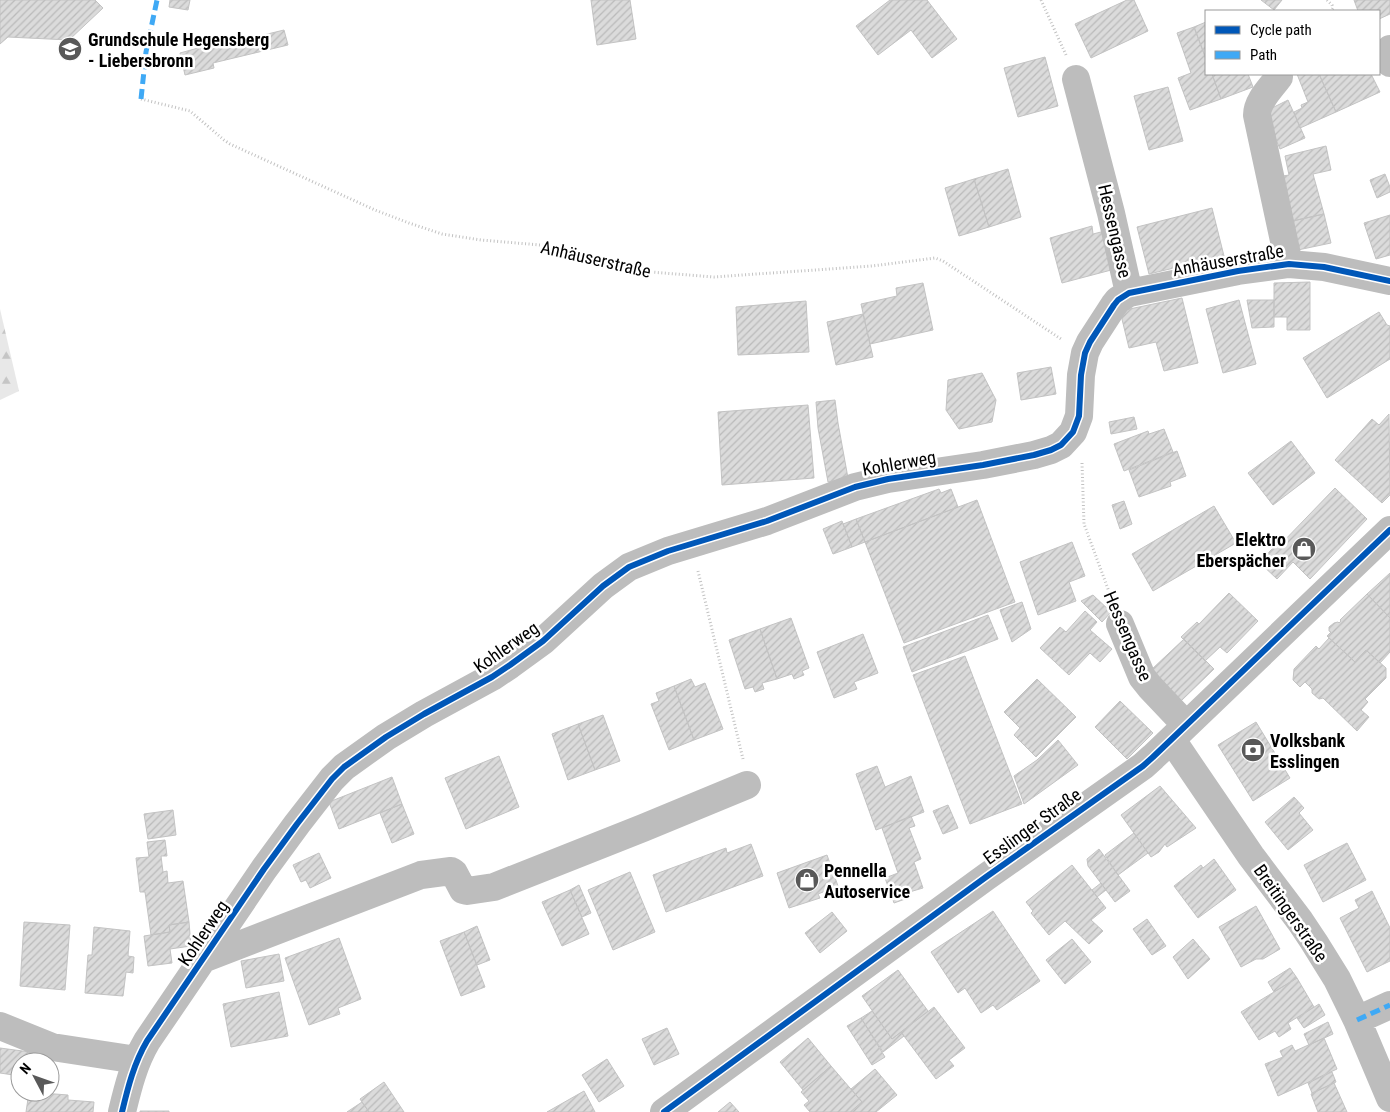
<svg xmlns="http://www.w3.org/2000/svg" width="1390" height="1112" font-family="'Roboto Condensed',sans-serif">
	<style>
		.forest { fill: url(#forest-firs) }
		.building { fill: url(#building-hatch); stroke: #c3c3c3 }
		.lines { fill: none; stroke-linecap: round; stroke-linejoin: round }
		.path { stroke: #c2c2c2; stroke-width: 3; stroke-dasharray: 1 2.5; stroke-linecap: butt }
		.minor { stroke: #bdbdbd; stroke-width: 28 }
		.quiet { stroke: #3fa9f5; stroke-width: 5; stroke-dasharray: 10 5; stroke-linecap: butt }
		.cycleway-casing { stroke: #fff; stroke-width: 9 }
		.cycleway { stroke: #0057b8; stroke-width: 6 }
		.labels { text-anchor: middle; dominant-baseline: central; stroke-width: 5; stroke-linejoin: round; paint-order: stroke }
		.poi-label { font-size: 18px; font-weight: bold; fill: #000; stroke: #fff; text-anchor: start }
		.street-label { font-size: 18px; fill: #000; stroke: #fff }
	</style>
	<defs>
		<pattern id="forest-firs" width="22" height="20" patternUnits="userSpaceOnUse" patternTransform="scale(1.25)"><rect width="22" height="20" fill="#e8e8e8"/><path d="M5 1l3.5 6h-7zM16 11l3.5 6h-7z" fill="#c5c5c5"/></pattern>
		<pattern id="building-hatch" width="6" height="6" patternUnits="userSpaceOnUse" patternTransform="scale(1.25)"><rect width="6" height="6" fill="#dbdbdb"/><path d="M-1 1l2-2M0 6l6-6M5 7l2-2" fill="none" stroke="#bababa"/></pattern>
	</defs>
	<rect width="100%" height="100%" fill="#fff"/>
	<!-- forest -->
	<path class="forest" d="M0,309L19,391L0,400Z"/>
	<!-- building -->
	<path class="building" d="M0,0H95L103,8L69,40L8,37L0,44Z
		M170,0H190L188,10L169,7Z
		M591,0H630L636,39L597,45Z
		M890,0H927L957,39L932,58L911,30L878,55L856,26Z
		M1127,0H1134L1148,31L1091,58L1075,24Z
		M1261,0H1282L1274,10Z
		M1354,0H1390V14L1379,19V11H1358Z
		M1206,22V59L1194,27Z
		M1194,27L1206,59V74H1212L1221,99L1190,110L1178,78L1191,73L1177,33Z
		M284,30L288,45L213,63L214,68L185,75L180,53L209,45L210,48Z
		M1045,57L1058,106L1018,117L1004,68Z
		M1212,74H1248L1253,87L1221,99Z
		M1297,74H1319L1336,112L1300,128L1294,112L1302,108L1301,105L1308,102Z
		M1319,74H1371L1380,92L1336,112Z
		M1168,87L1183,141L1149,150L1134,96Z
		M1288,100L1305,138L1280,149L1264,112Z
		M1326,146L1331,170L1313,174L1324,214L1288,222L1277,177L1289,175L1285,156Z
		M1008,169L1021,217L989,227L974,179Z
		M1385,174L1390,187V192L1377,198L1370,180Z
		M974,179L989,227L959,236L945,188Z
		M1212,208L1224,256L1149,274L1137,227Z
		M1324,214L1331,243L1293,251L1288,222Z
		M1390,215V255L1376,259L1364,223Z
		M1092,226L1093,234L1105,231L1115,269L1062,283L1050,238Z
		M1310,282V330H1287V317H1274V283Z
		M923,283L933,330L870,344L861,304L897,296L896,288Z
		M1182,298L1198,363L1164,371L1156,342L1129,348L1120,311Z
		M1239,300L1256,364L1223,373L1206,309Z
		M1247,300H1274V327L1252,328Z
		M806,301L809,352L738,355L736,307Z
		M1379,312L1387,325L1390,326V359L1327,398L1303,358Z
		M863,314L873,357L836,365L827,322Z
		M1051,367L1056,394L1021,400L1017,373Z
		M982,373L996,400L992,422L959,429L946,410L948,380Z
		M835,400L838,423L848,478L828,482L818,428L816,402Z
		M808,405L814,478L722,485L718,412Z
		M1389,414L1390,495L1382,503L1335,460L1372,419L1379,425Z
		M1134,417L1137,429L1111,434L1109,422Z
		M1164,429L1173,452L1124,471L1114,444L1148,431L1149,434Z
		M1291,441L1315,473L1273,505L1248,473Z
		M1177,451L1186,476L1170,482L1171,486L1139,497L1129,470Z
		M1335,488L1367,519L1310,579L1293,562L1277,579L1259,562L1277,544L1279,546Z
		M939,489L941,493L951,489L958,507L865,542L856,519Z
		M977,500L1015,602L904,643L865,542Z
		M1124,501L1132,524L1120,529L1112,505Z
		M1214,506L1236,543L1153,591L1132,554Z
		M856,519L865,542L852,547L843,524Z
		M842,521L852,547L833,554L823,529Z
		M1072,542L1085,576L1069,582L1076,601L1038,615L1020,562Z
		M1390,573V618L1367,594Z
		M1229,593L1258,621L1227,653L1220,647L1205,661L1181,637L1197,622L1199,624Z
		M1367,594L1390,618V652L1380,663L1366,650L1355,662L1327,636L1331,632L1329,631V627L1334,623L1338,622L1339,623L1341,621L1340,620Z
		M1093,595L1111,612L1102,622L1081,601Z
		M1022,602L1031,629L1012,642L1000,610Z
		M1085,611L1097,622L1090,630L1112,649L1100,662L1090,653L1069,675L1040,648L1060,627L1066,632Z
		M988,615L998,639L912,672L903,647Z
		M791,618L809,668L802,671L804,675L794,679L792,674L777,679L760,629Z
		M760,629L777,679L762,683L764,689L755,692L753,687L745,689L729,640Z
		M863,634L878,673L854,682L857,689L834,698L817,652Z
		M1329,638L1355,662L1366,650L1386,668V678L1365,699L1368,702L1361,710L1369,717L1357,731L1323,698L1319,699L1312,693V689L1305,682L1300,687L1293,680L1294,669L1316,646L1319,649Z
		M1184,639L1214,669L1181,701L1151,670Z
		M965,656L1022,804L970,824L913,675Z
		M691,679L695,687L705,683L723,729L694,740L674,686Z
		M1037,679L1076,717L1036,757L1014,735L1020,728L1004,712Z
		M674,686L694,740L669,750L651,704L659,701L656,693Z
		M1120,701L1153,733L1127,759L1095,727Z
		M603,715L620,761L595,770L578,724Z
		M1256,722L1290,778L1253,801L1218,745Z
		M578,724L595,770L568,780L552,734Z
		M1058,740L1078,765L1024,804L1014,776L1037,760Z
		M499,756L519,807L466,829L445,778Z
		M877,766L885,787L911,776L924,812L876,830L856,774Z
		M392,777L402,804L339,829L329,802Z
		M1160,786L1196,828L1167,847L1165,844L1159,852L1151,857L1121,815Z
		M1294,797L1304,808L1299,813L1313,830L1288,850L1265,822Z
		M402,804L414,834L392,843L380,813Z
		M948,805L958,828L943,834L933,811Z
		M173,810L176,835L148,839L144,814Z
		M911,816L915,826L909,828L921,859L914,862L923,888L906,893L908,898L894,903L885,878L898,873L882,828Z
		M1134,833L1148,853L1118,875L1105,855Z
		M165,840L167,856H161L163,872L167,871L168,883L183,881L189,922L169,925L170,932L151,935L145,892H140L136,858L149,857L147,842Z
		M1347,843L1366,880L1323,902L1304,865Z
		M751,844L763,876L666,912L653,875L726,848L727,853Z
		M1099,849L1130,891L1115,902L1088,866L1087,859Z
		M319,853L331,878L310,888L306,880L301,882L293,865Z
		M827,855L838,886L818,894L820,898L789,908L777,873Z
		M1214,859L1236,890L1198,918L1174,886L1201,865L1203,868Z
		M1072,865L1106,908L1091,920L1103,931L1089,944L1065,921L1049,935L1031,913L1033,911L1026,902Z
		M630,872L655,932L613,950L588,890Z
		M1101,883L1106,890L1097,897L1092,890Z
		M579,885L591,913L582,917L570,890Z
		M570,890L589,934L562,946L542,902Z
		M1372,891L1390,928V961L1367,972L1340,918L1359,908L1355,900Z
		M1256,906L1280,949L1263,959H1256L1241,967L1219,927Z
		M993,911L1040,981L997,1010L993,1005L981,1013L965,988L958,993L931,952Z
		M832,912L847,931L820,953L805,933Z
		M1147,919L1166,946L1152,955L1133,929Z
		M24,922L70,925L65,990L20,986Z
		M189,922L191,946L170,949L172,963L148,966L144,936L170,932L169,925Z
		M477,926L490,960L477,965L464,932Z
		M94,927L130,931L128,956L134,957L133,973L126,972L123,996L85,993L88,955H92Z
		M464,932L485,987L461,996L440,941Z
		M339,938L361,999L338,1008L340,1014L309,1025L285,958Z
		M1072,939L1091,962L1065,984L1046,960Z
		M1193,939L1210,959L1188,979L1173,957Z
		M279,954L284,981L246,988L241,961Z
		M1290,968L1297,978L1274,992L1268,982Z
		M898,970L928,1011L892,1039L862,996Z
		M1297,978L1314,1007L1288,1023L1291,1029L1279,1037L1275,1031L1259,1040L1241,1012Z
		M279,992L288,1036L231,1047L223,1004Z
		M1319,1004L1325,1015L1304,1028L1297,1018Z
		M934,1007L965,1048L949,1060L954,1066L936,1079L901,1032Z
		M872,1011L892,1039L901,1032L904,1036L883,1052L861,1018Z
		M861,1018L885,1057L872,1065L847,1026Z
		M1328,1022L1333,1034L1309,1045L1304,1034Z
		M667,1028L679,1054L654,1065L642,1039Z
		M808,1038L831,1066L803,1090L780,1062Z
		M1324,1038L1337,1069L1278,1096L1265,1064L1283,1057L1280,1051L1292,1045L1295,1051Z
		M0,1048L30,1052L29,1062H20V1076L0,1073Z
		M607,1059L624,1086L599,1102L582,1075Z
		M831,1066L862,1102L850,1112H810L804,1105L809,1101L801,1092Z
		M875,1069L897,1095L876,1112H851L862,1102L851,1089Z
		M1332,1072L1336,1082L1312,1093L1308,1083Z
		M384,1082L404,1112H369L362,1102L360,1099Z
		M1334,1083L1347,1112H1318L1311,1094Z
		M584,1091L595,1112H547Z
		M29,1092L68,1095V1100L94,1102L93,1112H26Z
		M362,1102L369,1112H347Z
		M730,1102L739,1112H718Z
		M140,1111H169V1112H140Z"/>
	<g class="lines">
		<!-- path -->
		<path class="path" d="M1041,0L1066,55
			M1327,0L1332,5L1333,8L1331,11
			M141,99L190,111L224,140L230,144L375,210L409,223L442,234L481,240L552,246L638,271L714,277L872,266L935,258L943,261L1061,339
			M1082,463L1084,524L1111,597
			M698,571L743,759"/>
		<!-- minor -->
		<path class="minor" d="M1390,49L1388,52L1390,63
			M1279,77C1270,89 1257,101 1257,115L1289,264
			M1076,79L1111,213L1129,293
			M1120,624L1142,677L1150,687L1186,725
			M1172,740L1251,856L1300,921L1314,942L1337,979L1357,1020L1390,1098
			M203,959L421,875L451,871L454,873L463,890L467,891L494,887L643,828L747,785
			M1357,1020L1390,1005
			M0,1026L52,1047L137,1060
			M122,1112C128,1087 134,1063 147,1041L264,869L297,824L332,779L344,767L386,737L424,714L492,677L510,665L543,641L603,586L629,567L668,551L767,521L855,487L888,479L983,465L1034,455L1051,450L1061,445L1073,432L1079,416L1081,375L1085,353L1090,342L1114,305L1118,300L1129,293L1238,271L1289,264L1324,267L1390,281
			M664,1112L986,877L1143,766L1153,757L1390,530"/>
		<!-- quiet -->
		<path class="quiet" d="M141,99L146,52L157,0
			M1357,1020L1390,1005"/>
		<!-- cycleway casing -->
		<g class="cycleway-casing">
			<path id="cycleway" d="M122,1112C128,1087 134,1063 147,1041L264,869L297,824L332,779L344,767L386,737L424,714L492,677L510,665L543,641L603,586L629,567L668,551L767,521L855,487L888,479L983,465L1034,455L1051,450L1061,445L1073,432L1079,416L1081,375L1085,353L1090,342L1114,305L1118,300L1129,293L1238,271L1289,264L1324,267L1390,281
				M664,1112L986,877L1143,766L1153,757L1390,530"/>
		</g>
		<!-- cycleway -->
		<use href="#cycleway" class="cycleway"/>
	</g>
	<!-- icons -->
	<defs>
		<g id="school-disc" transform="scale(1.25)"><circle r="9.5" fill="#595959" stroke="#fff"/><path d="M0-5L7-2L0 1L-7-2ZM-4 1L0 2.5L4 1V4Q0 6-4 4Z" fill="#fff"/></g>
		<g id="shop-disc" transform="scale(1.25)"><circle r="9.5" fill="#595959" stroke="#fff"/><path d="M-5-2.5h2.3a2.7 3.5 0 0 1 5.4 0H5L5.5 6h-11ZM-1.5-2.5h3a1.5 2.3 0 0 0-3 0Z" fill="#fff"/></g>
		<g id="bank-disc" transform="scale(1.25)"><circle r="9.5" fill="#595959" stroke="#fff"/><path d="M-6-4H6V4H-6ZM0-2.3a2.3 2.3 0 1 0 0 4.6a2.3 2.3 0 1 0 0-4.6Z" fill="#fff"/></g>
	</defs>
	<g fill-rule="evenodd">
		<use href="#school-disc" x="70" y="49"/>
		<use href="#shop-disc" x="1304" y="549"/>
		<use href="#bank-disc" x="1253" y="750"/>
		<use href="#shop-disc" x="807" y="880"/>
	</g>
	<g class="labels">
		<!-- poi labels -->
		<g class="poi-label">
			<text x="88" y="39">Grundschule Hegensberg<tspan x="88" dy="21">- Liebersbronn</tspan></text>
			<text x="1286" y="539" text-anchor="end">Elektro<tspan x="1286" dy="21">Eberspächer</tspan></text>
			<text x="1270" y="740">Volksbank<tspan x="1270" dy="21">Esslingen</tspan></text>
			<text x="824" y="870">Pennella<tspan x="824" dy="21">Autoservice</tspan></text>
		</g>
		<!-- street labels -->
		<g class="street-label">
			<text transform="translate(1115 231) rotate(77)">Hessengasse</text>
			<text transform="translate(596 259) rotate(13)">Anhäuserstraße</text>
			<text transform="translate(1228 260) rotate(-10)">Anhäuserstraße</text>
			<text transform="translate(899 463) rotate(-10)">Kohlerweg</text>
			<text transform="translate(1128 636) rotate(67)">Hessengasse</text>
			<text transform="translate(506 647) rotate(-35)">Kohlerweg</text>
			<text transform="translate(1032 826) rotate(-36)">Esslinger Straße</text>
			<text transform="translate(1291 913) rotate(55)">Breitingerstraße</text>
			<text transform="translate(203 933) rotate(-56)">Kohlerweg</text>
		</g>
	</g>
	<!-- legend -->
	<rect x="1205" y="10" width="175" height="65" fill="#ffffff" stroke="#999999"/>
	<rect x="1215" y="26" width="25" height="8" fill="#0057b8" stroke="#999999"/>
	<text x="1250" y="35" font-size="15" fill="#000000">Cycle path</text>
	<rect x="1215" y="51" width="25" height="8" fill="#3fa9f5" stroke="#999999"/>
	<text x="1250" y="60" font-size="15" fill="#000000">Path</text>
	<!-- north arrow -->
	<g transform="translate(35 1077) rotate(311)"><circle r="24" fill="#ffffff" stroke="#999999"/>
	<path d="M0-4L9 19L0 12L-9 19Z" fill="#595959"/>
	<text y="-8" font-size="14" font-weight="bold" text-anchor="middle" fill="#000000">N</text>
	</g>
</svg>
